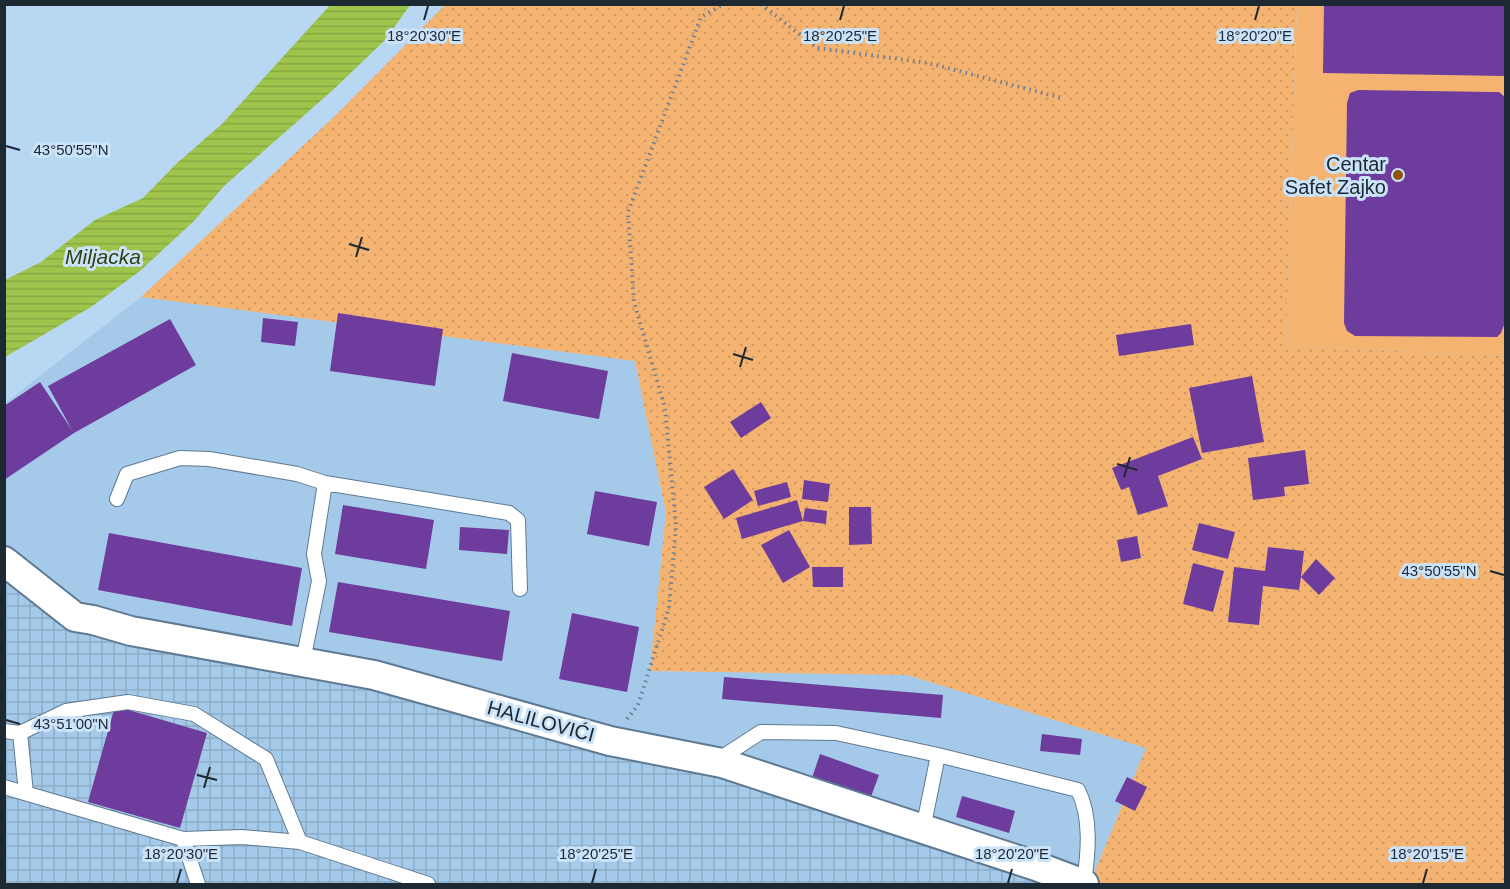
<svg xmlns="http://www.w3.org/2000/svg" width="1510" height="889" font-family="Helvetica,sans-serif">
	<style>
		.built { fill: #a5c9e8 }
		.industrial { fill: url(#industrial-grid) }
		.grass { fill: url(#grass-dots) }
		.park { fill: #f5b372 }
		.water { fill: url(#water-rules) }
		.building { fill: #6d3c9d }
		.lines { fill: none; stroke-linecap: round; stroke-linejoin: round }
		.service-casing { stroke: #5e7a93; stroke-width: 16 }
		.minor-casing { stroke: #5e7a93; stroke-width: 32 }
		.path { stroke: #6a7f92; stroke-width: 4; stroke-dasharray: 1.5 4.5; stroke-linecap: butt }
		.service { stroke: #fff; stroke-width: 14 }
		.minor { stroke: #fff; stroke-width: 28 }
		.ticks { fill: none; stroke: #1c2832; stroke-width: 2 }
		.poi-dot { fill: #8b5208; stroke: #cae3f9; stroke-width: 2 }
		.labels { text-anchor: middle; dominant-baseline: central; stroke-width: 6; stroke-linejoin: round; paint-order: stroke }
		.poi-label { font-size: 20px; fill: #1c2832; stroke: #cae3f9; text-anchor: end }
		.street-label { font-size: 20px; fill: #1c2832; stroke: #cae3f9 }
		.water-label { font-size: 21px; font-style: italic; fill: #324110; stroke: #cae3f9 }
		.ticks-label { font-size: 15px; text-anchor: middle; fill: #1c2832; stroke: #cae3f9; stroke-width: 6; stroke-linejoin: round; paint-order: stroke }
	</style>
	<defs>
		<pattern id="industrial-grid" width="8" height="8" patternUnits="userSpaceOnUse" patternTransform="scale(1.5)"><rect width="8" height="8" fill="#a5c9e8"/><path d="M0 4h8M4 0v8" fill="none" stroke="#8dadc7"/></pattern>
		<pattern id="grass-dots" width="8" height="8" patternUnits="userSpaceOnUse" patternTransform="scale(1.5)"><rect width="8" height="8" fill="#f5b372"/><path d="M2 2h.1M6 6h.1" fill="none" stroke="#d19a63" stroke-width="1.8" stroke-linecap="round"/></pattern>
		<pattern id="water-rules" width="6" height="5" patternUnits="userSpaceOnUse" patternTransform="scale(1.5)"><rect width="6" height="5" fill="#9ec44b"/><path d="M0 2.5h6" fill="none" stroke="#88a842"/></pattern>
	</defs>
	<rect width="100%" height="100%" fill="#b8d7f2"/>
	<!-- built -->
	<path class="built" d="M141,297L635,361L666,513L650,671L907,675L1146,748L1091,881L130,638L5,561L4,404Z"/>
	<!-- industrial -->
	<path class="industrial" d="M4,561L90,626L373,680L610,741L1091,884H5Z"/>
	<!-- grass -->
	<path class="grass" d="M445,5H1297L1286,346L1505,356V884H1106L1091,881L1146,748L907,675L650,671L666,513L635,361L141,297L338,113Z"/>
	<!-- park -->
	<path class="park" d="M1297,5H1505V356L1286,346Z"/>
	<!-- water -->
	<path class="water" d="M331,4L410,5L385,40L334,89L224,186L194,221L140,271L91,307L5,357V280L41,262L95,220L143,198L176,164L223,123Z"/>
	<!-- building -->
	<path class="building" d="M1324,4H1506V76L1323,73Z
		M1358,90L1494,92H1499L1506,98L1504,325L1501,333L1497,337L1355,336L1347,331L1344,323L1347,103L1350,93Z
		M338,313L443,329L435,386L330,371Z
		M263,318L298,322L295,346L261,342Z
		M170,319L196,365L74,433L4,480V406L40,382L72,430L48,386Z
		M1191,324L1194,345L1119,356L1116,335Z
		M512,353L608,371L599,419L503,401Z
		M1252,376L1264,442L1202,453L1189,388Z
		M761,402L771,418L741,438L730,422Z
		M1193,437L1202,459L1158,476L1168,506L1138,515L1129,487L1121,490L1112,468Z
		M1305,450L1309,484L1284,487L1285,496L1253,500L1248,458Z
		M733,469L753,500L724,519L704,487Z
		M804,480L830,484L828,502L802,499Z
		M787,482L791,497L758,506L754,491Z
		M595,491L657,502L649,546L587,534Z
		M797,500L803,521L742,539L736,518Z
		M343,505L434,520L426,569L335,554Z
		M849,507H871L872,544L849,545Z
		M805,508L827,511L826,524L803,521Z
		M1199,523L1235,532L1228,559L1192,550Z
		M460,527L509,530L507,554L459,550Z
		M789,530L810,567L783,583L761,545Z
		M109,533L302,568L292,626L98,590Z
		M1137,536L1141,558L1121,562L1117,540Z
		M1268,547L1304,551L1301,577L1316,559L1335,578L1319,595L1301,577L1299,590L1263,586L1259,625L1228,622L1234,567L1265,571Z
		M1193,563L1224,571L1213,612L1183,604Z
		M812,567H843V587H813Z
		M338,582L510,611L502,661L329,632Z
		M572,613L639,627L627,692L559,679Z
		M724,677L943,695L941,718L722,699Z
		M115,706L207,733L180,828L88,802Z
		M1042,734L1082,739L1080,755L1040,751Z
		M820,754L879,775L868,805L810,784Z
		M1127,777L1147,787L1135,811L1115,801Z
		M962,796L1015,811L1009,833L956,817Z"/>
	<g class="lines">
		<!-- service casing -->
		<g class="service-casing">
			<path id="service" d="M325,483L509,513L518,520L520,589
				M117,499L127,474L180,458L209,459L297,474L325,483L314,554L319,581L303,661
				M4,731L20,733L66,711L128,702L194,714L266,759L300,842
				M20,733L26,793
				M722,763L727,754L761,732L836,733L938,755L1078,790C1092,818 1088,854 1084,884
				M4,787L183,839L242,837L300,842L428,884
				M923,829L938,755
				M183,839L198,884"/>
		</g>
		<!-- minor casing -->
		<g class="minor-casing">
			<path id="minor" d="M4,561L75,617L93,620L131,631L374,675L610,741L722,763L1036,866L1084,884"/>
		</g>
		<!-- path -->
		<path class="path" d="M761,4L817,48L928,63L1062,98
			M627,719L638,705L669,608L676,526L665,408L634,302L628,212L701,17L724,4"/>
		<!-- service -->
		<use href="#service" class="service"/>
		<!-- minor -->
		<use href="#minor" class="minor"/>
	</g>
	<!-- ticks -->
	<path class="ticks" d="M424,20L428,6M840,20L844,6M1255,20L1259,6M6,146L20,150M349,244L369,250M356,257L362,237M733,354L753,360M740,367L746,347M1117,464L1137,470M1124,477L1130,457M1490,571L1504,575M6,720L20,724M197,775L217,780M204,788L210,767M177,883L181,869M592,883L596,869M1008,883L1012,869M1423,883L1427,869"/>
	<!-- markers -->
	<circle class="poi-dot" cx="1398" cy="175" r="6"/>
	<g class="labels">
		<!-- poi labels -->
		<g class="poi-label">
			<text x="1386" y="164">Centar<tspan x="1386" dy="23">Safet Zajko</tspan></text>
		</g>
		<!-- street labels -->
		<g class="street-label">
			<text transform="translate(541 721) rotate(15)">HALILOVIĆI</text>
		</g>
		<!-- water labels -->
		<g class="water-label">
			<text x="103" y="256">Miljacka</text>
		</g>
	</g>
	<g class="ticks-label">
		<text x="424" y="41">18°20'30"E</text>
		<text x="840" y="41">18°20'25"E</text>
		<text x="1255" y="41">18°20'20"E</text>
		<text x="71" y="155">43°50'55"N</text>
		<text x="1439" y="576">43°50'55"N</text>
		<text x="71" y="729">43°51'00"N</text>
		<text x="181" y="859">18°20'30"E</text>
		<text x="596" y="859">18°20'25"E</text>
		<text x="1012" y="859">18°20'20"E</text>
		<text x="1427" y="859">18°20'15"E</text>
	</g>
	<!-- border -->
	<rect width="1510" height="889" fill="none" stroke="#1c2832" stroke-width="12"/>
</svg>
